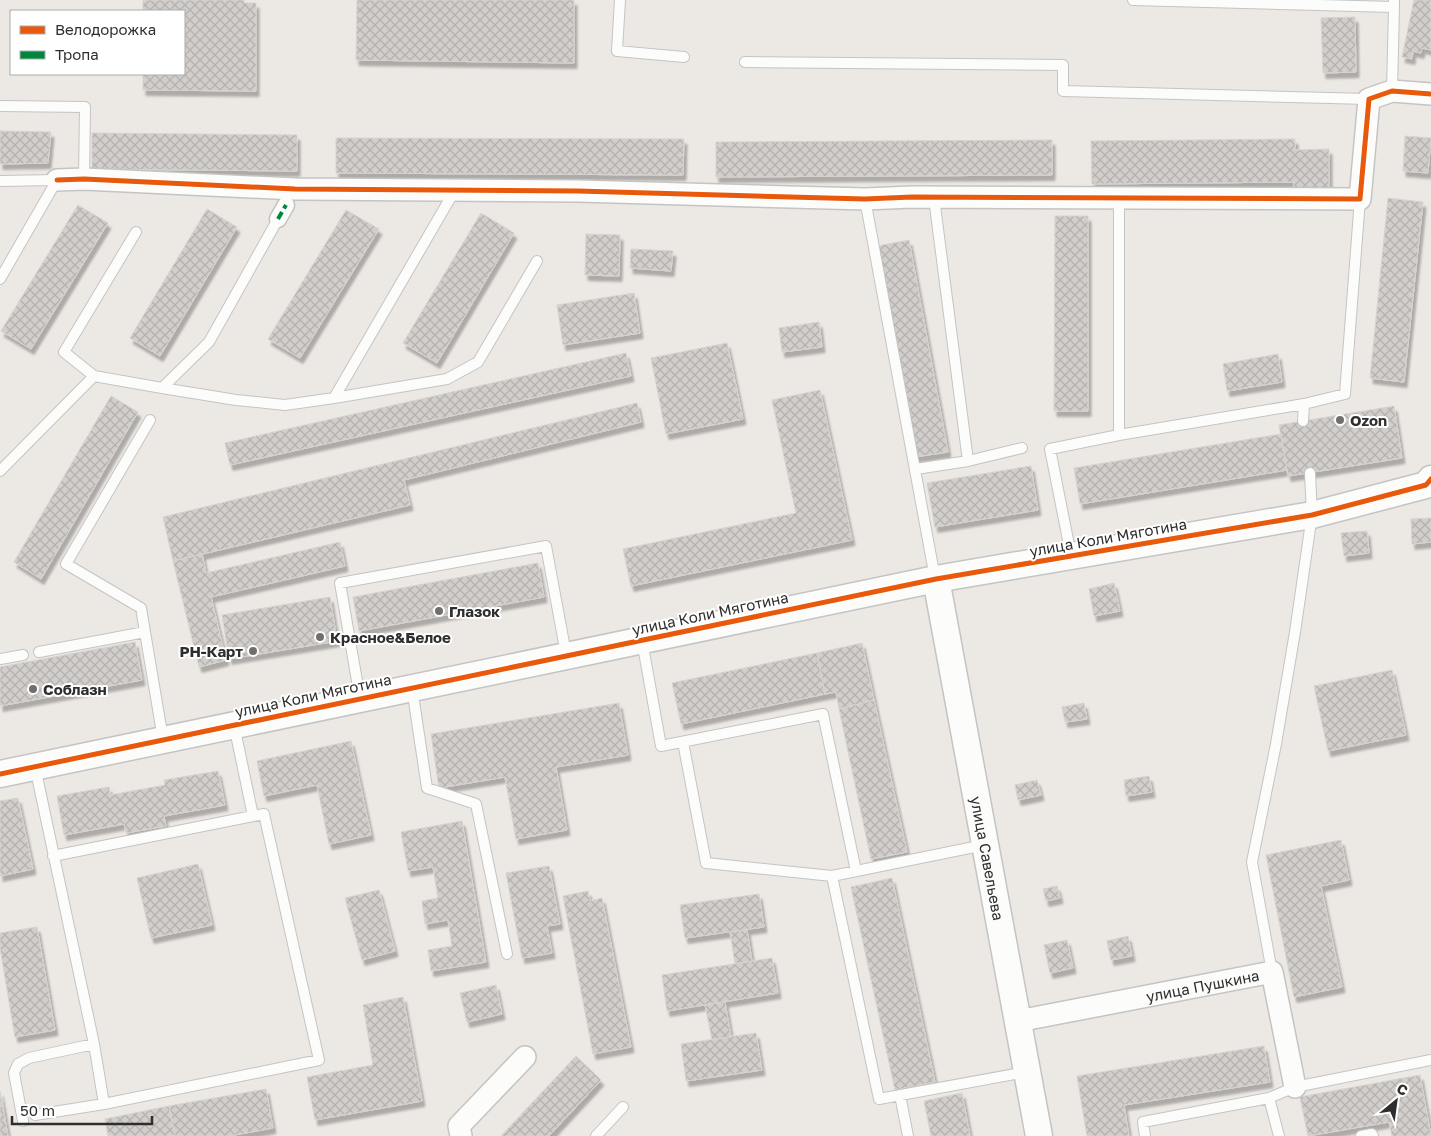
<svg xmlns="http://www.w3.org/2000/svg" width="1431" height="1136" font-family="'Golos Text',sans-serif">
	<style>
		.building { fill: url(#building-cross-hatch); stroke: #d7d4d0; filter: url(#shadow) }
		.lines { fill: none; stroke-linecap: round; stroke-linejoin: round }
		.service-casing { stroke: #c5c4c5; stroke-width: 12 }
		.pedestrian-casing { stroke: #c5c4c5; stroke-width: 19 }
		.minor-casing { stroke: #c5c4c5; stroke-width: 24 }
		.tertiary-casing { stroke: #c5c4c5; stroke-width: 29 }
		.service { stroke: #fcfcfb; stroke-width: 10 }
		.pedestrian { stroke: #fcfcfb; stroke-width: 16 }
		.minor { stroke: #fcfcfb; stroke-width: 21 }
		.tertiary { stroke: #fcfcfb; stroke-width: 26 }
		.quiet { stroke: #00873e; stroke-width: 4; stroke-dasharray: 8 4; stroke-linecap: butt }
		.cycleway-casing { stroke: #fff; stroke-width: 8 }
		.cycleway { stroke: #e8590c; stroke-width: 5 }
		.poi-dot { fill: #706f6e; stroke: #fff; stroke-width: 2 }
		.labels { text-anchor: middle; dominant-baseline: central; stroke-width: 4; stroke-linejoin: round; paint-order: stroke }
		.poi-label { font-size: 15px; font-weight: bold; fill: #2e2e2e; stroke: #fff; text-anchor: start }
		.street-label { font-size: 15px; fill: #2e2e2e; stroke: #fff }
	</style>
	<defs>
		<pattern id="building-cross-hatch" width="8" height="8" patternUnits="userSpaceOnUse" patternTransform="scale(1.25)"><rect width="8" height="8" fill="#d1cecb"/><path d="M0 0l8 8M0 8l8-8" fill="none" stroke="#b4b1af"/></pattern>
		<filter id="shadow"><feDropShadow dx="3" dy="5.5" stdDeviation="1" flood-color="#0004"/></filter>
	</defs>
	<rect width="100%" height="100%" fill="#ece8e4"/>
	<!-- building -->
	<path class="building" d="M143,0H244V3H256V91L143,90V74H184V11H143Z
		M357,0H574V63L356,60Z
		M1414,0H1431V50L1422,48L1421,53L1413,51L1412,59L1402,57Z
		M1355,17L1356,72L1323,73L1321,18Z
		M0,131L51,132L48,163L0,164Z
		M92,133L297,135V171L92,169Z
		M1405,136L1431,138L1428,173L1403,171Z
		M336,138L684,139L683,175L336,173Z
		M1295,139V150L1329,149V193L1294,194V182L1092,184L1091,141Z
		M1052,140V175L716,177V142Z
		M1388,198L1423,202L1404,382L1370,378Z
		M78,205L108,223L31,349L1,331Z
		M207,209L237,227L160,356L130,338Z
		M346,210L379,229L300,358L268,339Z
		M481,213L514,233L437,363L403,343Z
		M1055,216H1088V411H1054Z
		M586,234L620,235L619,276L585,275Z
		M909,240L948,452L915,457L877,246Z
		M631,249L673,251L671,271L630,268Z
		M634,293L640,333L563,345L557,305Z
		M819,322L822,347L782,352L779,328Z
		M727,343L743,419L666,434L651,358Z
		M626,353L631,376L230,465L225,443Z
		M1278,354L1282,382L1227,391L1223,364Z
		M820,390L852,540L631,586L623,549L796,513L772,400Z
		M111,396L138,412L41,579L14,562Z
		M637,403L641,422L404,480L410,505L173,561L163,517Z
		M1394,406L1402,458L1288,476L1279,425Z
		M1281,434L1287,470L1080,504L1074,468Z
		M1031,466L1038,510L935,527L927,483Z
		M1431,518V542L1412,544L1411,519Z
		M1367,531L1369,553L1344,556L1341,533Z
		M340,542L345,566L211,597L226,660L199,667L173,561L202,554L206,573Z
		M538,563L544,597L359,631L353,597Z
		M1114,583L1120,611L1094,616L1089,589Z
		M330,597L337,641L229,659L222,615Z
		M135,642L142,680L0,706V667Z
		M862,643L874,700L839,709L836,692L825,694L817,653Z
		M817,653L825,694L681,724L672,683Z
		M1392,670L1406,735L1328,751L1314,686Z
		M874,700L907,852L871,859L839,709Z
		M619,703L628,755L556,767L567,830L516,839L505,777L439,788L431,734Z
		M1084,703L1087,719L1065,722L1062,707Z
		M351,741L371,835L329,844L317,785L264,796L257,761Z
		M218,771L225,805L164,816L166,826L126,833L124,824L64,835L57,796L109,787L110,795L165,785L164,780Z
		M1149,776L1152,792L1126,796L1124,780Z
		M1037,780L1041,795L1018,800L1015,785Z
		M18,798L33,869L0,876V801Z
		M462,821L486,962L431,971L428,950L452,946L448,920L425,924L422,901L438,898L433,867L408,871L401,832Z
		M1341,840L1349,880L1321,886L1342,987L1294,997L1266,855Z
		M198,864L212,925L151,938L137,878Z
		M549,866L560,924L547,926L552,953L522,958L506,873Z
		M892,878L935,1082L895,1090L851,887Z
		M1057,886L1060,898L1046,901L1043,889Z
		M379,890L395,951L362,960L345,898Z
		M588,891L590,901L602,898L631,1047L593,1054L563,896Z
		M759,894L764,927L685,938L680,905Z
		M37,927L55,1030L15,1037L0,948V933Z
		M747,930L752,961L735,964L730,932Z
		M1128,936L1132,956L1111,960L1107,941Z
		M1067,940L1073,968L1050,973L1044,945Z
		M772,958L778,993L667,1011L662,975Z
		M496,985L502,1014L467,1022L460,993Z
		M403,997L422,1101L315,1120L307,1077L373,1065L363,1005Z
		M725,1002L731,1037L712,1040L705,1005Z
		M756,1033L762,1070L686,1081L681,1044Z
		M1264,1046L1270,1082L1124,1105L1129,1136H1087L1077,1076Z
		M576,1056L601,1080L549,1136H501Z
		M1420,1075L1431,1136H1392L1389,1122L1308,1136L1300,1097Z
		M266,1089L273,1128L229,1136H175L169,1106Z
		M0,1091L8,1136H0Z
		M962,1093L970,1136H931L924,1101Z
		M169,1106L175,1136H108L105,1119Z"/>
	<g class="lines">
		<!-- service casing -->
		<g class="service-casing">
			<path id="service" d="M620,0L617,51L684,57
				M1133,0L1394,7V0
				M745,62L1063,65V91L1369,99
				M1392,91L1394,7
				M0,106L85,107L84,179
				M0,181L57,180
				M865,199L935,578
				M0,279L57,180
				M94,376L64,352L136,232
				M162,388L236,400L285,405L334,398L455,190
				M334,398L447,379L478,362L537,261
				M1303,421L1304,404
				M1119,435L1304,404L1345,394L1360,199
				M968,461L1022,448
				M916,469L968,461L934,198
				M0,471L94,376L162,388L209,342L278,219
				M1071,555L1050,449L1119,435V199
				M145,632L141,608L66,564L150,420
				M642,641L661,746L823,714L856,871
				M39,652L145,632L163,739
				M0,659L23,655
				M412,688L427,788L476,804L507,954
				M360,698L340,583L546,546L566,654
				M683,742L706,863L832,876
				M35,767L94,1044L104,1104
				M984,845L832,876L879,1099L1026,1072
				M53,856L253,816
				M1272,972L1252,862L1276,744L1295,632L1312,515L1310,473
				M900,1095L908,1136
				M35,1115L104,1104L319,1060L264,814L253,816L234,725
				M23,1121L14,1073L18,1064L29,1058L94,1044
				M596,1136L623,1107
				M1145,1136L1143,1122L1269,1098
				M1279,1136L1269,1098L1295,1087L1431,1060
				M1361,1136L1372,1134L1373,1136"/>
		</g>
		<!-- pedestrian casing -->
		<g class="pedestrian-casing">
			<path id="pedestrian" d="M278,219L286,205"/>
		</g>
		<!-- minor casing -->
		<g class="minor-casing">
			<g id="minor">
				<path d="M57,180L84,179L295,189L578,191L865,199L912,197L1360,199L1369,99L1392,91L1431,94"/>
				<path id="s1" d="M1018,1021L1272,972L1295,1087"/>
				<path d="M461,1136L459,1126L525,1057"/>
			</g>
		</g>
		<!-- tertiary casing -->
		<g class="tertiary-casing">
			<g id="tertiary">
				<path id="s2" d="M936,579L1039,1136"/>
				<path d="M0,774L936,579L1312,515L1426,485L1431,479"/>
			</g>
		</g>
		<!-- service -->
		<use href="#service" class="service"/>
		<!-- pedestrian -->
		<use href="#pedestrian" class="pedestrian"/>
		<!-- minor -->
		<use href="#minor" class="minor"/>
		<!-- tertiary -->
		<use href="#tertiary" class="tertiary"/>
		<!-- quiet -->
		<path class="quiet" d="M278,219L286,205"/>
		<!-- cycleway casing -->
		<g class="cycleway-casing">
			<path id="cycleway" d="M57,180L84,179L295,189L578,191L865,199L912,197L1360,199L1369,99L1392,91L1431,94
				M0,774L936,579L1312,515L1426,485L1431,479"/>
		</g>
		<!-- cycleway -->
		<use href="#cycleway" class="cycleway"/>
	</g>
	<!-- markers -->
	<g class="poi-dot">
		<circle cx="1340" cy="420" r="5"/>
		<circle cx="439" cy="611" r="5"/>
		<circle cx="320" cy="637" r="5"/>
		<circle cx="253" cy="651" r="5"/>
		<circle cx="33" cy="689" r="5"/>
	</g>
	<g class="labels">
		<!-- poi labels -->
		<g class="poi-label">
			<text x="1350" y="420">Ozon</text>
			<text x="449" y="611">Глазок</text>
			<text x="330" y="637">Красное&amp;Белое</text>
			<text x="243" y="651" text-anchor="end">РН-Карт</text>
			<text x="43" y="689">Соблазн</text>
		</g>
		<!-- street labels -->
		<g class="street-label">
			<text transform="translate(1108 537) rotate(-10)">улица Коли Мяготина</text>
			<text transform="translate(710 613) rotate(-12)">улица Коли Мяготина</text>
			<text transform="translate(313 695) rotate(-12)">улица Коли Мяготина</text>
			<text stroke="none"><textPath href="#s2" startOffset="284">улица Савельева</textPath></text>
			<text stroke="none"><textPath href="#s1" startOffset="188">улица Пушкина</textPath></text>
		</g>
	</g>
	<!-- legend -->
	<rect x="10" y="10" width="175" height="65" fill="#ffffff" stroke="#ababab"/>
	<rect x="20" y="26" width="25" height="8" fill="#e8590c" stroke="#ababab"/>
	<text x="55" y="35" font-size="15" fill="#2e2e2e">Велодорожка</text>
	<rect x="20" y="51" width="25" height="8" fill="#00873e" stroke="#ababab"/>
	<text x="55" y="60" font-size="15" fill="#2e2e2e">Тропа</text>
	<!-- north arrow -->
	<g transform="translate(1396 1101) rotate(29)" stroke="#ffffff" stroke-width="4" paint-order="stroke">
	<path d="M0-4L9 19L0 12L-9 19Z" fill="#2e2e2e"/>
	<text y="-8" font-size="14" font-weight="bold" text-anchor="middle" fill="#2e2e2e">С</text>
	</g>
	<!-- scale -->
	<path d="M12 1116v8h140v-8" fill="none" stroke="#2e2e2e" stroke-width="2.5"/>
	<text x="20" y="1116" font-size="15" fill="#2e2e2e" stroke="#ffffff" stroke-width="4" paint-order="stroke">50 m</text>
</svg>
